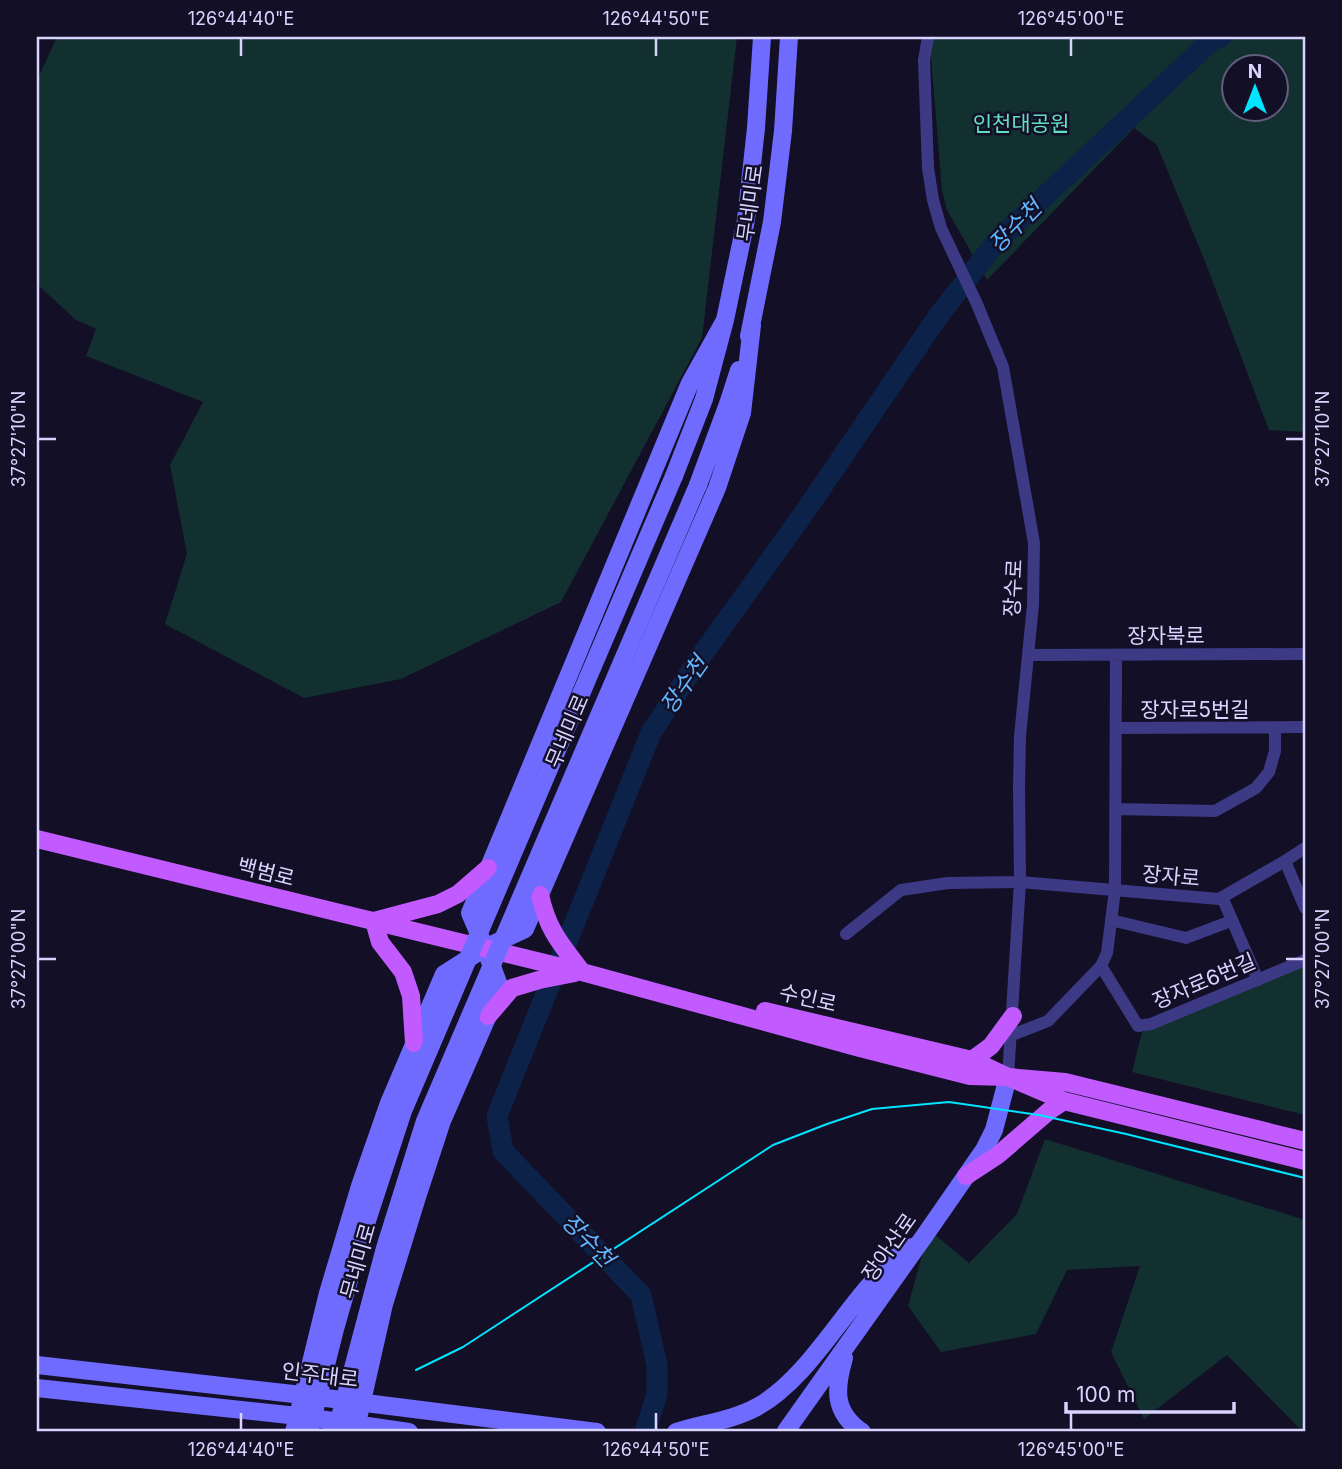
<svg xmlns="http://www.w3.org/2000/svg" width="1342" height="1469" font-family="Inter,'Noto Sans KR',sans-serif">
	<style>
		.green { fill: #12302f; fill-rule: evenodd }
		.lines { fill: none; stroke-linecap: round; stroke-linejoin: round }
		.river { stroke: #0c2248; stroke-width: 21 }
		.street { stroke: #3d3a85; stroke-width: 12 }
		.secondary { stroke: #6f6bff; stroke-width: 18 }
		.primary { stroke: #c25bff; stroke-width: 18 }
		.tram { stroke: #00e5ff; stroke-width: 2 }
		.secondary-bridge { stroke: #6f6bff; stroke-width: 18 }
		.ticks { fill: none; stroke: #d9d4ff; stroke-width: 2.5 }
		.labels { text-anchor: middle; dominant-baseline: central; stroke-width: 5; stroke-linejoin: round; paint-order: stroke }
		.park-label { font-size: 21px; fill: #5fe0c0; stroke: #130f26 }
		.street-label { font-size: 21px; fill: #d9d4ff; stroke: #130f26 }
		.water-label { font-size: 23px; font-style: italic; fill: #62b6ff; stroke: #130f26 }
		.neatline { fill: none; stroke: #d9d4ff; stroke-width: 2.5 }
		.ticks-label { font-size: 18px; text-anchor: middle; fill: #d9d4ff }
	</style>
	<rect width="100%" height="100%" fill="#130f26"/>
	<!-- green -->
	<path class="green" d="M57,37H737L702,338L561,602L401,679L304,698L165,624L187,554L170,465L203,402L86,356L96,329L76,320L37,284V80Z
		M933,37H1305V432L1269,430L1206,264L1157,145L1134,128L987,280L947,210L942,191L930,46ZM1234,66H1276V108H1234Z
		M1305,965V1115L1132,1072L1142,1032Z
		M1045,1139L1305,1220V1432H1298L1300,1429L1227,1355L1144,1419L1111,1352L1140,1266L1067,1270L1036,1334L941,1352L908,1306L929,1230L969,1263L1017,1214Z"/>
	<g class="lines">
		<!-- river -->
		<path class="river" d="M645,1432L657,1394V1365L641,1295L503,1151L497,1116L651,733L699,659L804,513L939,315L997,241L1212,40L1221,37"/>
		<!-- street -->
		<path class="street" d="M928,37L924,60L928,168L933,200L941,228L977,304L1003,367L1034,543L1033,605L1020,736L1019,786L1020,882L1008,1077
			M1028,655L1305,654
			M1116,655L1115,890L1107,953L1101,966L1138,1026L1151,1024L1305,960
			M1116,728L1305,727
			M1115,809L1215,811L1256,788L1269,772L1275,751V728
			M1285,861L1305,908
			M1222,897L1258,980
			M1111,920L1186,938L1231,921
			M846,934L901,890L948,883L1020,882L1219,899L1285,861L1305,848
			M1012,1035L1048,1021L1101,966"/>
		<!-- secondary -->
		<path class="secondary" d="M749,336L772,222L783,131L789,37
			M674,476L704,399L725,320L746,220L756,128L762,37
			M698,485L728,404L739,370
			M844,1358C835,1389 833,1412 862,1432
			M37,1365L302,1395L597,1432
			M37,1388L298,1416L409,1432
			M786,1431L923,1238L984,1150L994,1130L1008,1077
			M294,1432L328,1293L360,1186L389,1103L444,974L485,948L470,913L690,383L725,320
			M355,1432L384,1304L417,1197L442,1121L500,988L485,948L525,929L717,488L742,413L752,325
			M676,1432C703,1423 731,1421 757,1407C802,1382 835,1325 869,1286C876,1278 882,1269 890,1262C897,1256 905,1252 912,1247"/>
		<!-- primary -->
		<path class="primary" d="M37,839L582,972L860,1048L970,1076L1008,1077L1064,1101L1305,1161
			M540,895C548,931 561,944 582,972
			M765,1011L972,1060L1008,1077L1065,1082L1305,1141
			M488,1016L512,988L539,980L575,973
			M414,1043L411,996L403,972L380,942L374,921L438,904L458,894L488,868
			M972,1060L991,1046L1013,1016
			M966,1176L998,1155L1049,1111L1064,1101"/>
		<!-- tram -->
		<path class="tram" d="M416,1370L463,1347L773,1145L827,1124L872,1109L949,1102L1039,1115L1126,1134L1305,1178"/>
		<!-- secondary-bridge -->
		<path class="secondary-bridge" d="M309,1432L335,1329L360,1242L403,1111L674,476
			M336,1432L385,1248L425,1121L698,485"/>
	</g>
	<!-- ticks -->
	<path class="ticks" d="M241,38V56M656,38V56M1071,38V56M38,439H56M1286,439H1304M38,959H56M1286,959H1304M241,1413V1430M656,1413V1430M1071,1413V1430"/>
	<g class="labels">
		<!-- park labels -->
		<g class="park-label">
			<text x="1021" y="123">인천대공원</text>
		</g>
		<!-- street labels -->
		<g class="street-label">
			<text transform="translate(750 203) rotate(-82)">무네미로</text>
			<text transform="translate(1013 588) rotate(-87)">장수로</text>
			<text x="1166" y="635">장자북로</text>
			<text x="1195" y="709">장자로5번길</text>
			<text transform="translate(567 731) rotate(-67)">무네미로</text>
			<text transform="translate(266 872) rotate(14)">백범로</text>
			<text transform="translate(1171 876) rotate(5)">장자로</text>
			<text transform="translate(1204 981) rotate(-23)">장자로6번길</text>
			<text transform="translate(808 998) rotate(13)">수인로</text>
			<text transform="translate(889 1247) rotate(-55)">장아산로</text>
			<text transform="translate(358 1261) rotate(-74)">무네미로</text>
			<text transform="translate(320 1375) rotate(7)">인주대로</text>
		</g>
		<!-- water labels -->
		<g class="water-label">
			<text transform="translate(1015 226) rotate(-45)">장수천</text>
			<text transform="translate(684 685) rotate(-55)">장수천</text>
			<text transform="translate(588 1240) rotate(46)">장수천</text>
		</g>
	</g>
	<!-- border -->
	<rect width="1342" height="1469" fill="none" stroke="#130f26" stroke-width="77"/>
	<!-- north arrow -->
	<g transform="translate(1255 88)"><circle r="33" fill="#130f26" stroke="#625e7d" stroke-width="2"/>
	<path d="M0-5L12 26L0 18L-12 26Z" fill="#00e5ff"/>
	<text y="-10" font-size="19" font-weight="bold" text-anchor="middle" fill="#d9d4ff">N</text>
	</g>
	<!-- scale -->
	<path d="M1066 1402v10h168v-10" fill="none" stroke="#d9d4ff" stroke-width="3.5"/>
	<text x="1076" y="1402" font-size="21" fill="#d9d4ff" stroke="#130f26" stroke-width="5" paint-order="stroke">100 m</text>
	<rect x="38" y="38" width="1266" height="1392" class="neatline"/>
	<g class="ticks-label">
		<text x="241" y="25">126°44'40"E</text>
		<text x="656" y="25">126°44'50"E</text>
		<text x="1071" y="25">126°45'00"E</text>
		<text transform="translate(19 439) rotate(-90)" y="6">37°27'10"N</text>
		<text transform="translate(1323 439) rotate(-90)" y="6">37°27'10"N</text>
		<text transform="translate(19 959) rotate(-90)" y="6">37°27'00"N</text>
		<text transform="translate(1323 959) rotate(-90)" y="6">37°27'00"N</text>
		<text x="241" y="1456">126°44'40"E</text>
		<text x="656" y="1456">126°44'50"E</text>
		<text x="1071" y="1456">126°45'00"E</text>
	</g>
</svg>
